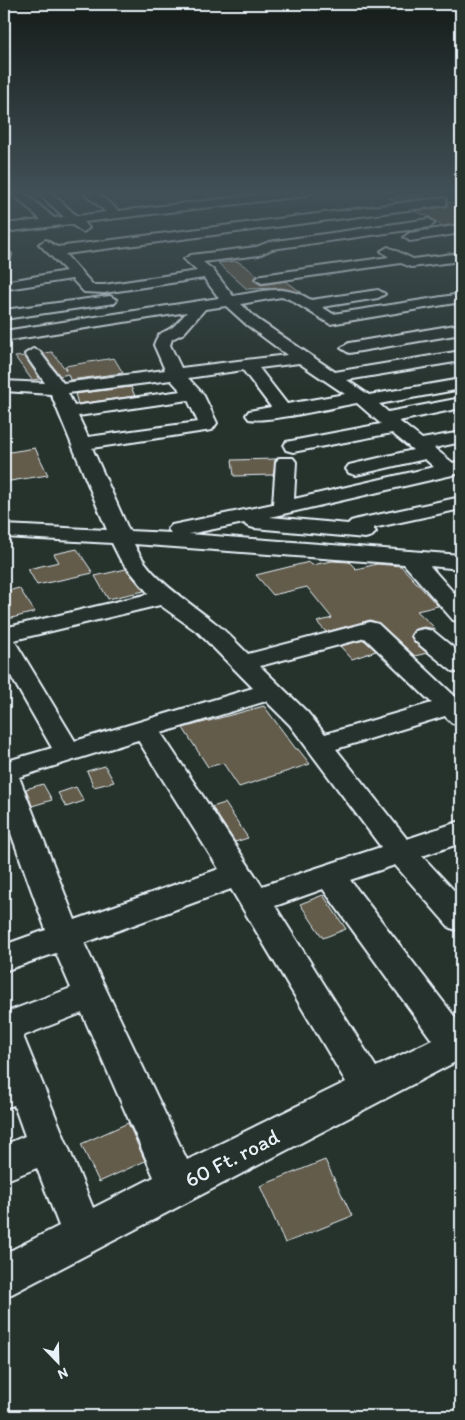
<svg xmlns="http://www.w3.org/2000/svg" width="465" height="1420" font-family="Itim,sans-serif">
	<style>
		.building { fill: #635c4c; stroke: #e8f1f8 }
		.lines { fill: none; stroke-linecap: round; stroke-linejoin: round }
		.minor-casing { stroke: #e8f1f8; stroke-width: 4 }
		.minor { fill: #26332d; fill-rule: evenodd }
		.labels { text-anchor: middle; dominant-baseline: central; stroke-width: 4; stroke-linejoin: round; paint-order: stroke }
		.near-street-label { font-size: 22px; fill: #e8f1f8; stroke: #26332d }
	</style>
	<rect width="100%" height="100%" fill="#26332d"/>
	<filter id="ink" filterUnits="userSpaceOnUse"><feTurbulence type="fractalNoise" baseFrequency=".02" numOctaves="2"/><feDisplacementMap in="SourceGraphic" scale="10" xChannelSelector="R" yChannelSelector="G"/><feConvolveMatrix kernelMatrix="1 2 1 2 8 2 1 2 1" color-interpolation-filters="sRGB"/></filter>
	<g filter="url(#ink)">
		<!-- building -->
		<path class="building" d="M417,194L425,198L397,202L389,198Z
			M461,202V223L442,226L430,217L414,211L446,207L448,203Z
			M237,261L258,275L253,280L261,285L286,281L302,293L282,288L247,289L218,263Z
			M52,352L66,370L65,366L114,358L123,373L70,380L68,374L60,376L43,353Z
			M24,356L40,379L32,380L15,357Z
			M131,387L135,396L78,404L75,394Z
			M35,448L48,475L4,482V453Z
			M276,459L273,475L234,476L232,460Z
			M77,549L93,573L37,585L28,569L59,562L54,554Z
			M332,561L349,562L356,569L377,564L401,566L438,606L417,611L436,629L424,627L415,629L410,635L414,642L427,653L415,656L379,623L370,620L326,632L317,622L332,618L307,587L273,595L256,575L309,562L312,565Z
			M126,569L144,591L108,599L95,576Z
			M19,588L35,612L4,620V592Z
			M364,640L376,651L352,659L340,646Z
			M264,706L296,749H298L310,764L239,787L223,763L208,767L183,728Z
			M105,766L114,782L94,787L87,771Z
			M43,784L52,800L32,806L26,789Z
			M76,787L84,801L66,807L58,793Z
			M225,803L248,838L235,842L212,807Z
			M323,895L346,929L323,938L300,904Z
			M128,1123L145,1161L99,1182L81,1144Z
			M325,1160L352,1216L285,1243L260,1186Z"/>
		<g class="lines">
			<!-- minor casing -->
			<g class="minor-casing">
				<path id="minor" d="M12,193H25L54,218L64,217L38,193H51L77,216L106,212L84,193H97L119,211L273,193H310L304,196L84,222L89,228L83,232L71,224L4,232V224L41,220Z
					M442,198L446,199V205L65,254L93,285H104L197,271L184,259L191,255L256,247L269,242L429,219L435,223L429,227L272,249L259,255L203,262L213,270L233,296C262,292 284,283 311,300L378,290L385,294L378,298L322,307L333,314L461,294V302L330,324L289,299L281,297L241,304L257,319L335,372L461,351V361L347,380L369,395L461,379V389L379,404L388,412L461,398V408L399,421L422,439L461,432V442L434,448L453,463L461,461V473L270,517L348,524L351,521L358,519L461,497V509L373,528L376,532L372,536L365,538L254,528L247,526L244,523L189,534L461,555V569L430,566L461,601V622L453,620L404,564L134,544C150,579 185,599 214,622C226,631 237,643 248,654L370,622L378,624L461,702V725L452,723L445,716L336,749L407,839L461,821V843L422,856L461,898V931L450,928L395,865L350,880L461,1025V1059L4,1298V1254L59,1226L37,1168L4,1181V1145L25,1136L14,1105L4,1108V1013L71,988L56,953L4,971V945L46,930L4,814V762L52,748L4,664V628L149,594L120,559L112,543L4,537V525L107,530L51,394L4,391V381L45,383L25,354L33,349L39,351L63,383L165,370L154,345C160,328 164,335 175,325C179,321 183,316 187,312L4,341V331L219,298L204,278L104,293L84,292L72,279L7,289L4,288V282L66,271L39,244L46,240L57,247ZM226,306L247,325L287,355L181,368L170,345L172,339L184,333L205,309ZM299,363L345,394L287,404L259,368ZM243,370L271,407L249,411L246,415L249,419C266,423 335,407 357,403L381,424L286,442L284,446L286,450L293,452L392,433L413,450L349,465L346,469L349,473L356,475L425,459L434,467L294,499L296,462L293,458H279L276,462L273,504L172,525L168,529L171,533L129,531L92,448L212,430L217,423L203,394L188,378ZM171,380L181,391L74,406L68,393ZM188,400L198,422L88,437L78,416ZM160,605L199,633L253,688L75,741L14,640ZM365,638L432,703L325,734L308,713L260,666ZM266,701L290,725L381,847L262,886L161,733ZM138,740L219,869L75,920L19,777ZM231,889L346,1082L187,1160L84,943ZM323,889L432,1040L376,1067L275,906ZM82,1013L154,1177L93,1208L23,1036Z
					M461,225V233L410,241L404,237L410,233Z
					M388,247L413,259L461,253V261L411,267L401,263L262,283L255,279L262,275L389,257L381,251Z
					M4,250L11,254L10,259L4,260Z
					M110,296L117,300L115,303L4,319V310Z
					M461,324V334L349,353L341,348L349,343Z
					M424,629L433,631L461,654V673L452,671L415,641L412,636L415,631Z"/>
			</g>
			<!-- minor -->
			<use href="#minor" class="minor"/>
		</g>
	</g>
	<!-- sky -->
	<linearGradient id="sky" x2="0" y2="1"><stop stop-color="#151c19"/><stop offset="0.49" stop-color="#415057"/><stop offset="1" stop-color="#415057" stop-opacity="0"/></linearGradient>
	<rect width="465" height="392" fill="url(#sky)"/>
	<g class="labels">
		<!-- near-street labels -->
		<g class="near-street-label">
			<text transform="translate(232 1158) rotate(-27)">60 Ft. road</text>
		</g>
	</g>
	<!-- margin -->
	<rect width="465" height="1420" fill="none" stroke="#26332d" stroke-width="20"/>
	<rect x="10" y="10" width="445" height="1400" fill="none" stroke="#e8f1f8" stroke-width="2" filter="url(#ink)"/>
	<!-- north arrow -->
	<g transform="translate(58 1362) rotate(157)" stroke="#26332d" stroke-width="4" paint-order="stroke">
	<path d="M0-4L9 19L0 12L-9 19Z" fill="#e8f1f8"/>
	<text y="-8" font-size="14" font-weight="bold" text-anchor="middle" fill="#e8f1f8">N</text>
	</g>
</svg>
